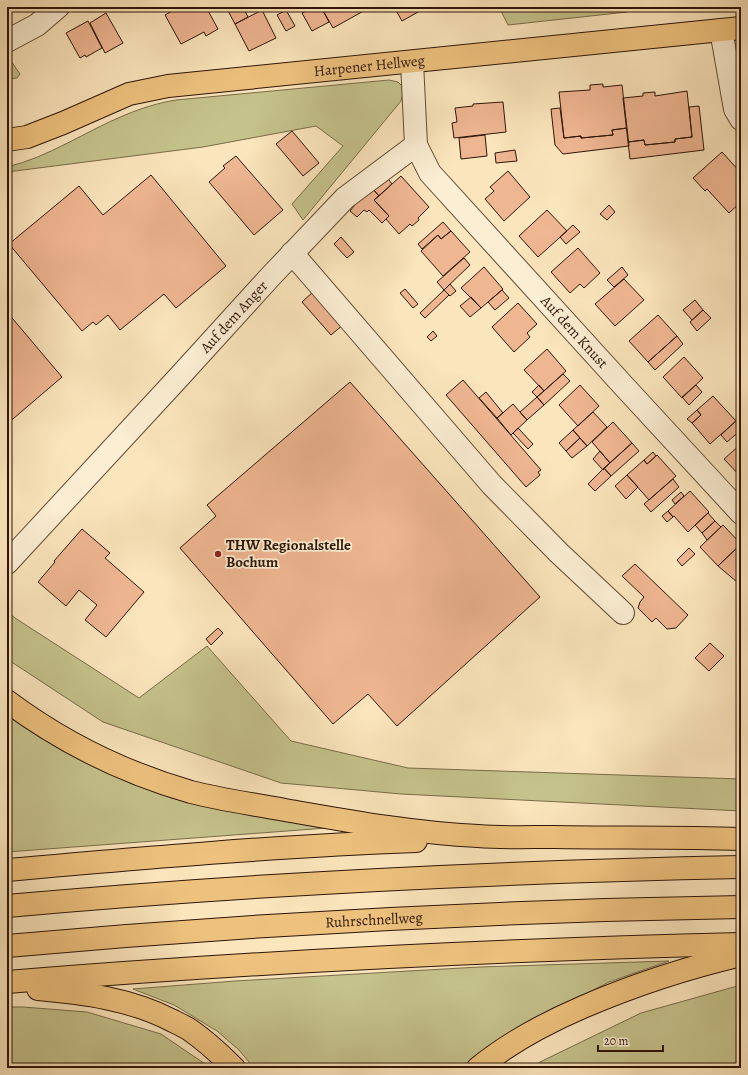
<svg xmlns="http://www.w3.org/2000/svg" width="748" height="1075" font-family="Alegreya,serif">
	<style>
		.green { fill: #c5c28c; stroke: #796c49 }
		.building { fill: #efb692; stroke: #2d1506 }
		.lines { fill: none; stroke-linecap: round; stroke-linejoin: round }
		.minor-casing { stroke: #604934; stroke-width: 24 }
		.major-casing { stroke: #2d1506; stroke-width: 24 }
		.highway-casing { stroke: #2d1506; stroke-width: 24 }
		.minor { stroke: #fceed3; stroke-width: 22 }
		.major { stroke: #eec27e; stroke-width: 22 }
		.highway { stroke: #eec27e; stroke-width: 22 }
		.poi-dot { fill: #8f2418; stroke: #fceed3; stroke-width: 1.5 }
		.labels { text-anchor: middle; dominant-baseline: central; stroke-width: 3.5; stroke-linejoin: round; paint-order: stroke }
		.street-label { font-size: 15px; fill: #2d1506; stroke: #fceed3 }
		.poi-label { font-size: 15px; font-weight: bold; fill: #2d1506; stroke: #fceed3; text-anchor: start }
	</style>
	<rect width="100%" height="100%" fill="#fbe5bc"/>
	<filter id="stains"><feTurbulence type="fractalNoise" baseFrequency=".005" numOctaves="4"/><feColorMatrix values="0 0 0 0 .2 0 0 0 0 .09 0 0 0 0 .02 0 0 0 .5 -.17"/></filter>
	<radialGradient id="worn" r=".72"><stop offset=".6" stop-color="#630" stop-opacity="0"/><stop offset="1" stop-color="#630" stop-opacity=".3"/></radialGradient>
	<!-- green -->
	<path class="green" d="M499,7H625L627,12L508,25Z
		M7,57L9,58L20,74L17,78L7,79Z
		M389,80L398,82L402,86L403,93L401,101L303,220L292,204L343,146L316,126L203,147L7,172V167C49,157 86,131 125,115C142,108 158,103 176,100Z
		M7,611L15,618L139,698L207,646L291,741L408,768L741,779V811L401,794L281,783L103,722L7,659Z
		M7,711L95,766L172,798L227,811L282,819L327,828L7,852Z
		M669,961L609,982L551,1012L484,1051L463,1068H254L239,1050L217,1031L174,1005L133,989L235,981L479,967Z
		M741,985V1065L681,1068H531L540,1062L641,1013Z
		M7,1007H23L87,1012L161,1034L211,1068H7Z"/>
	<!-- building -->
	<path class="building" d="M179,7H206L218,29L206,36L204,32L181,44L165,15Z
		M226,7H246V8L244,9L248,17L235,24Z
		M314,7H321L329,22L312,31L302,13Z
		M321,7H368L369,8L333,28Z
		M394,7H427L402,21Z
		M262,10L276,38L249,51L235,24Z
		M286,10L295,26L286,31L277,15Z
		M106,13L123,43L105,53L90,23Z
		M88,21L102,48L86,57L85,55L80,58L66,33Z
		M603,84V87L622,85L627,128L612,130L613,135L581,138V136L564,138L559,92L590,90V85Z
		M687,91L692,137L675,139V142L645,145L644,140L628,142L623,98L643,96V93L655,92V96Z
		M503,102L506,132L454,138L452,123L457,122L455,108L473,106V104Z
		M699,106L704,150L630,159L628,142L644,140L645,145L675,142V139L692,137L689,107Z
		M560,108L564,138L581,136V138L613,135L612,130L627,128L629,146L563,154L555,145L551,109Z
		M292,131L319,163L303,176L276,144Z
		M485,135L487,156L461,159L459,138Z
		M515,150L517,161L496,163L495,153Z
		M722,152L741,173V202L729,213L707,189L705,191L693,178Z
		M236,156L283,210L254,235L209,182L225,168L223,166Z
		M508,171L530,197L504,221L485,199L494,191L490,187Z
		M151,175L226,266L176,308L164,294L120,330L108,315L96,325L93,322L82,331L9,244L79,186L103,215Z
		M385,175L392,184L379,196L372,188Z
		M401,176L429,207L418,218L419,220L412,226L410,224L399,234L386,219L389,216L374,200Z
		M372,188L379,196L374,200L389,216L382,223L369,210L367,212L364,210L357,217L350,211L362,196Z
		M609,205L615,212L607,220L600,214Z
		M547,210L567,231L538,257L519,236Z
		M443,222L451,231L441,239L438,235L422,249L418,244Z
		M573,225L580,232L566,244L560,237Z
		M451,231L470,252L443,276L421,251L438,235L441,239Z
		M341,237L354,252L347,258L334,244Z
		M578,248L600,273L584,288L580,284L570,293L551,272Z
		M464,258L470,265L444,290L437,282Z
		M484,267L503,289L481,308L461,288Z
		M622,267L628,275L614,287L607,280Z
		M624,279L644,300L615,326L595,304Z
		M450,284L456,291L450,296L444,290Z
		M405,289L418,304L413,308L400,293Z
		M315,290L344,324L331,335L302,302Z
		M444,290L449,295L425,318L420,313Z
		M502,290L509,298L495,310L488,302Z
		M471,297L481,308L470,317L460,306Z
		M695,300L703,310L692,320L683,310Z
		M518,303L537,324L527,333L530,337L514,352L492,327Z
		M703,310L711,318L697,331L690,322Z
		M7,312L62,377L7,424Z
		M658,315L677,336L648,362L629,341Z
		M433,331L437,336L431,341L427,337Z
		M677,336L683,344L655,370L648,362Z
		M547,349L566,371L544,391L524,370Z
		M684,357L703,378L682,398L663,377Z
		M563,374L570,381L544,405L537,397Z
		M463,380L541,470L538,472L540,475L526,487L446,395Z
		M350,382L540,597L397,726L368,694L333,724L180,548L216,516L207,505Z
		M539,385L544,391L537,397L532,392Z
		M580,385L599,406L578,426L559,405Z
		M696,385L702,392L689,405L682,397Z
		M486,392L503,413L497,418L479,398Z
		M713,396L736,421L710,444L692,423L701,415L697,410Z
		M537,397L544,405L527,420L520,412Z
		M513,404L527,420L511,435L497,418Z
		M697,410L701,415L692,423L687,419Z
		M593,412L607,427L587,446L573,430Z
		M739,418L741,420V430L727,442L721,435Z
		M613,422L632,443L610,463L592,442Z
		M518,428L533,444L528,449L513,433Z
		M573,430L580,438L566,451L559,443Z
		M580,438L587,446L572,458L566,451Z
		M632,443L639,451L611,476L604,468Z
		M741,444V477L724,459Z
		M600,451L610,463L603,470L593,459Z
		M653,452L656,456L647,464L644,460Z
		M657,455L676,476L649,500L627,475L644,460L647,464Z
		M604,468L611,476L595,491L588,484Z
		M627,475L638,487L626,499L615,486Z
		M673,479L679,487L651,512L644,504Z
		M690,491L709,512L688,532L674,516L673,517L668,511Z
		M681,492L684,496L675,504L672,500Z
		M668,511L673,517L667,522L662,516Z
		M708,513L715,521L702,533L695,525Z
		M715,521L721,527L707,540L702,533Z
		M723,525L741,544L718,566L700,547Z
		M82,529L110,553L105,558L144,592L106,637L85,620L97,605L79,590L66,606L38,582L55,562L54,561Z
		M741,544V577L737,582L718,566Z
		M689,548L695,554L682,566L677,560Z
		M635,564L688,615L676,628L667,629L656,618L652,622L638,608L640,602L644,597L622,576Z
		M218,628L223,633L211,645L206,639Z
		M710,643L724,656L709,671L695,658Z"/>
	<g class="lines">
		<!-- minor casing -->
		<g class="minor-casing">
			<g id="minor">
				<path d="M721,30L735,109L741,119"/>
				<path d="M7,41L37,25L58,7"/>
				<path id="s1" d="M416,145L430,173L621,383L741,513"/>
				<path d="M292,253L492,485L559,553L623,613"/>
				<path id="s2" d="M7,563L179,377L270,277L345,198L416,145L412,62"/>
			</g>
		</g>
		<!-- major casing -->
		<g class="major-casing">
			<g id="major">
				<path id="s3" d="M7,140L27,137L63,123L129,94L168,86L741,28"/>
			</g>
		</g>
		<!-- highway casing -->
		<g class="highway-casing">
			<g id="highway">
				<path d="M7,701C62,742 125,773 191,792C222,800 254,804 285,810C348,821 413,833 478,836C503,838 529,837 554,837C616,838 679,837 741,839"/>
				<path d="M7,870C143,858 279,846 416,841"/>
				<path d="M7,906C251,884 496,872 741,867"/>
				<path id="s4" d="M7,946C251,924 496,911 741,907"/>
				<path d="M7,982C251,962 496,950 741,944"/>
				<path d="M38,989C84,993 130,999 171,1020C177,1023 184,1026 190,1030C206,1041 220,1054 234,1068"/>
				<path d="M478,1068C510,1042 546,1023 583,1007C634,985 686,968 741,955"/>
			</g>
		</g>
		<!-- minor -->
		<use href="#minor" class="minor"/>
		<!-- major -->
		<use href="#major" class="major"/>
		<!-- highway -->
		<use href="#highway" class="highway"/>
	</g>
	<!-- markers -->
	<circle class="poi-dot" cx="218" cy="554" r="4"/>
	<g class="labels">
		<!-- street labels -->
		<g class="street-label">
			<text stroke="none"><textPath href="#s3" startOffset="373">Harpener Hellweg</textPath></text>
			<text stroke="none"><textPath href="#s2" startOffset="335">Auf dem Anger</textPath></text>
			<text stroke="none"><textPath href="#s1" startOffset="246">Auf dem Knust</textPath></text>
			<text stroke="none"><textPath href="#s4" startOffset="368">Ruhrschnellweg</textPath></text>
		</g>
		<!-- poi labels -->
		<g class="poi-label">
			<text x="226" y="545">THW Regionalstelle<tspan x="226" dy="17">Bochum</tspan></text>
		</g>
	</g>
	<!-- margin -->
	<rect width="748" height="1075" fill="none" stroke="#fbe5bc" stroke-width="24"/>
	<rect x="8" y="8" width="732" height="1059" fill="none" stroke="#2d1506" stroke-width="2"/>
	<rect x="12" y="12" width="724" height="1051" fill="none" stroke="#2d1506"/>
	<!-- scale -->
	<path d="M598 1045v6h65v-6" fill="none" stroke="#2d1506" stroke-width="2"/>
	<text x="604" y="1045" font-size="12" fill="#2d1506" stroke="#fceed3" stroke-width="3" paint-order="stroke">20 m</text>
	<rect width="100%" height="100%" filter="url(#stains)"/>
	<rect width="100%" height="100%" fill="url(#worn)"/>
</svg>
